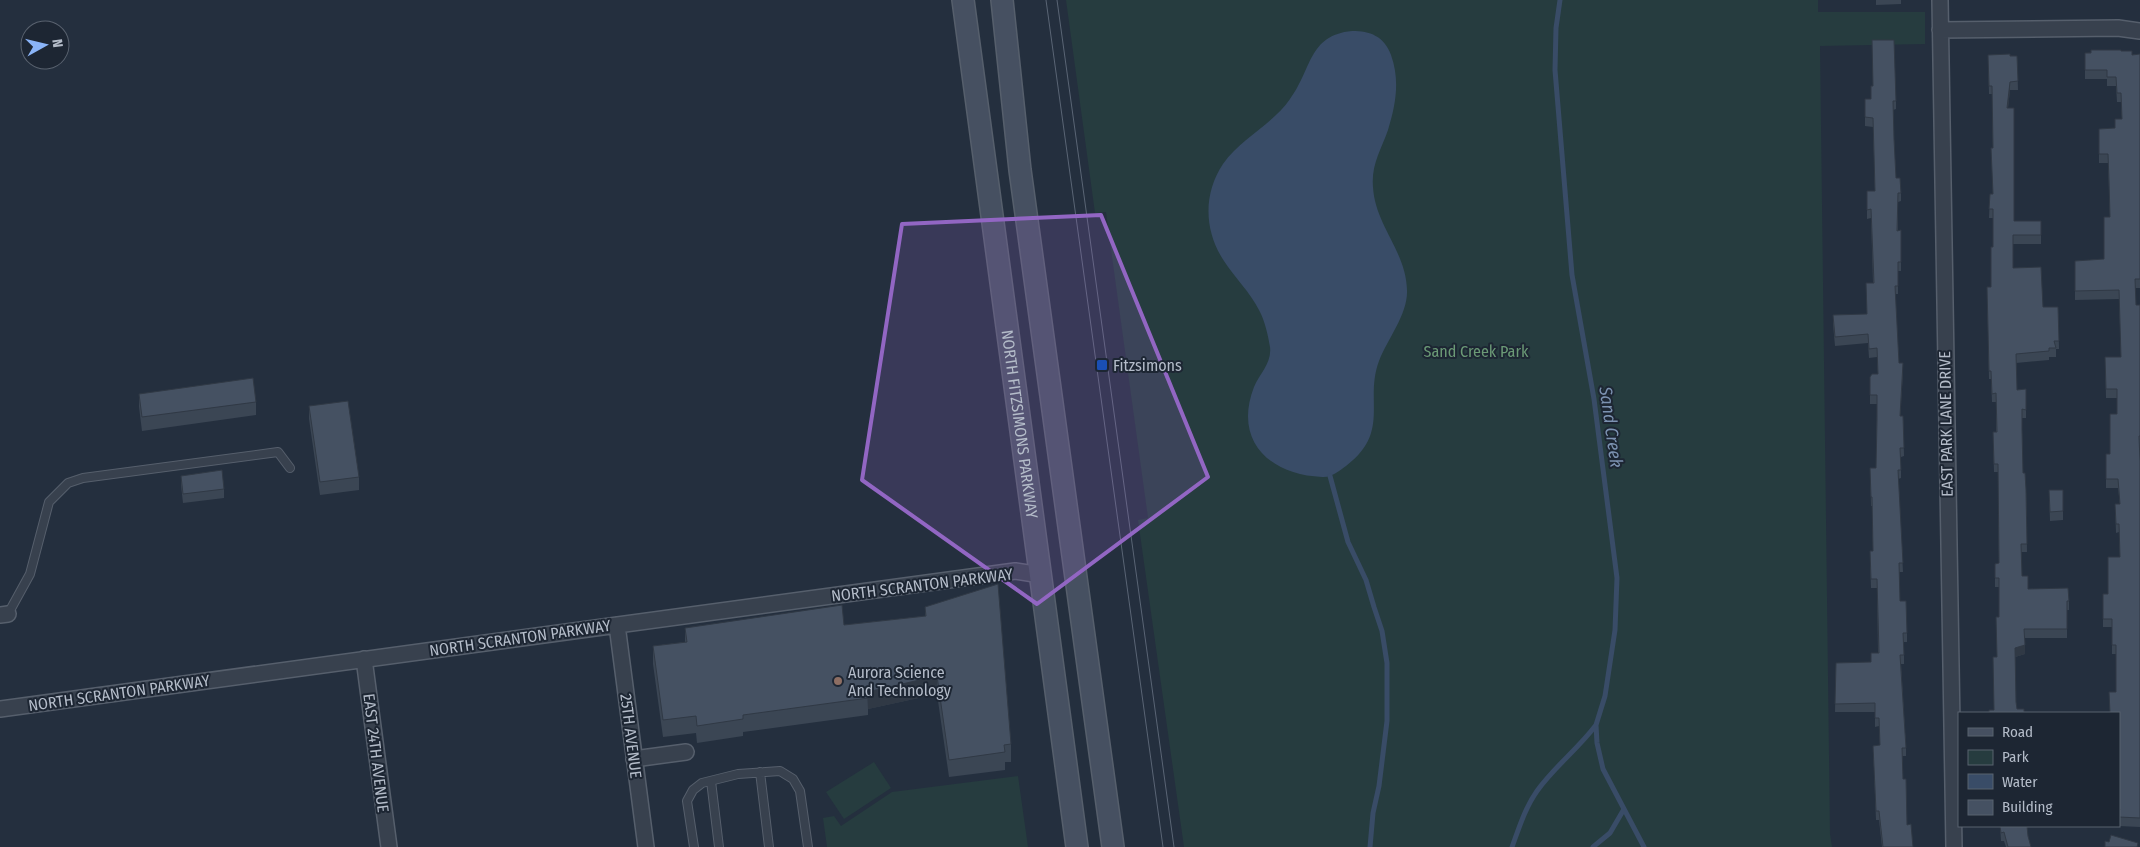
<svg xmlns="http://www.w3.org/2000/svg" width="2140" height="847" font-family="'Fira Sans Condensed',sans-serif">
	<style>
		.green { fill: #263c3f }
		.water { fill: #394c67 }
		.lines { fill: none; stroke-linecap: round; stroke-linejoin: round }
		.stream { stroke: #394c67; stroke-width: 5 }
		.lane-casing { stroke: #565f6c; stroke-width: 10 }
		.street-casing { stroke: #565f6c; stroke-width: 18 }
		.secondary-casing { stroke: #565f6c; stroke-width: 24 }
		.lane { stroke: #38414e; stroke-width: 8 }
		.street { stroke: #38414e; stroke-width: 15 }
		.secondary { stroke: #465061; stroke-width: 21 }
		.tram { stroke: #5a6575; stroke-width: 1 }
		.wall { fill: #3b4654 }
		.shaded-wall { fill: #303945 }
		.building { fill: #455162; stroke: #303945 }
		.marked { fill: #9266c3; fill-opacity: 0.2; stroke: #9266c3; stroke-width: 4; stroke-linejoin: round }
		.transit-dot { fill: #1a4fb4; stroke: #1d2633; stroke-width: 2 }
		.education-dot { fill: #8d6e63; stroke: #1d2633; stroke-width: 2 }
		.labels { text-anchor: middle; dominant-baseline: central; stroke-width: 4; stroke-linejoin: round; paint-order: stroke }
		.park-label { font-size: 16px; fill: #6b9a76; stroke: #1d2633 }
		.poi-label { font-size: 16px; fill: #b4bcc9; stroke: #1d2633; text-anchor: start }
		.street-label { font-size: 16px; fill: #b4bcc9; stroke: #1d2633 }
		.water-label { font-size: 18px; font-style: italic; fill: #7c92b1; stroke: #1d2633 }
	</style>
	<rect width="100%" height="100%" fill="#242f3e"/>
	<!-- green -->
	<path class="green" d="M1066,0H1818V12H1925V44L1820,46L1830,834L1832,847H1184L1138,520L1148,518L1109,235L1106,212L1095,213Z
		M874,762L891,788L844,819L826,792Z
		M1018,776L1028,847H827L823,818L834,816L841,826L892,792Z"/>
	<!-- water -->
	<path class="water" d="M1352,31C1370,31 1384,36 1391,55C1400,80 1396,104 1388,130C1381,150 1371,165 1373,187C1375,225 1406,251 1407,290C1408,314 1388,338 1379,361C1364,401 1391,432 1346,466C1339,471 1331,478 1322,477C1270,475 1233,441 1254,387C1260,373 1272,363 1270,347C1268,335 1265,321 1259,310C1250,292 1235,278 1224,261C1204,231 1203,194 1223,164C1241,138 1272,125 1290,99C1312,70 1308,35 1352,31Z"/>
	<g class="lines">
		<!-- stream -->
		<path class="stream" d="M1560,0L1556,28L1555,70L1572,275L1594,399L1617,578L1615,630L1605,696L1596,725L1597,743L1603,769L1644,847
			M1330,476L1348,542L1366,580L1374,607L1382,631L1387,663V721L1379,786L1373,813L1370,847
			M1512,847C1519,828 1525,808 1537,791C1554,767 1578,749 1596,725
			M1593,847L1610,833L1624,809"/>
		<!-- lane casing -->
		<g class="lane-casing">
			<path id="lane" d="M8,614L30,574L49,502L68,483L83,478L278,452L290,468
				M760,772L769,847
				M711,781L719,847
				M694,847L687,801L693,790L702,783L738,774L780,771L793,779L800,791L808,847"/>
		</g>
		<!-- street casing -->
		<g class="street-casing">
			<path id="street" d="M1940,0L1954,847
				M1940,30L2118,28L2140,31
				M0,615L8,614
				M617,625L646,847
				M364,659L389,847
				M0,709L1015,571L1041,575
				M634,759L686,752"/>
		</g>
		<!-- secondary casing -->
		<g class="secondary-casing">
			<g id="secondary">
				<path id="s1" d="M963,0L1077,847"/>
				<path d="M1002,0L1020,170L1113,847"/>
			</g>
		</g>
		<!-- lane -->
		<use href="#lane" class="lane"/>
		<!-- street -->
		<use href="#street" class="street"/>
		<!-- secondary -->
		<use href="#secondary" class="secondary"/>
		<!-- tram -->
		<path class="tram" d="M1046,0L1163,847
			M1057,0L1174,847"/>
	</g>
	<!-- wall -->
	<path class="wall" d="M1876,0H1901V4L1876,5Z
		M2121,51L2132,55L2140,54V288H2135L2136,305H2140V827L2119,826V713L2116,692V654H2112V627H2103V594H2108L2120,557L2119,532L2116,533L2115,504H2120L2118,488H2106V463L2110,454L2117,414V398H2106L2105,357H2121L2119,299L2075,300V261L2104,259L2110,217L2108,163H2099V129L2115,128L2122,119L2121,102H2117L2116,86H2107V79H2085V53Z
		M1988,55L2017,56L2018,90H2010L2008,108L2014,221H2041V244H2013V268L2043,307H2058L2059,349H2056V357H2049V360L2016,363L2017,390L2026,389V418H2022V431L2023,473L2026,490L2027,552H2021L2022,576L2028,589L2069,601V610H2067V638H2025V654L2015,657L1994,710L1999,617V587H1995V564L1999,563L1998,472H1994L1993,441L1996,432V402H1992L1991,379H1989L1987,287H1991L1993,247V218H1989L1990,194H1993V148L1992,94H1989Z
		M1865,99L1896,101V109L1893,110L1894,139L1896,178L1901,193V201L1898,202V231L1901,230V271H1898V294H1895L1899,363L1903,372L1900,416H1903L1904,456L1901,457V478L1898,479L1903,572H1899L1900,601L1907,633V642H1904V664H1901L1906,748V756H1902L1903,779L1907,825L1913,847H1882L1879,820H1876L1873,746L1880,745L1879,726L1875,727V712H1835L1836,663L1871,662L1878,653L1877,588H1871L1870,560L1873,551L1872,506H1871L1870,468H1876L1877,404H1870V377L1878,374L1877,357L1869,358L1868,343L1835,346L1833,324V315L1867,314L1873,283L1871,218L1867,219V191H1875L1873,127L1865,126Z
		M139,394L256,402V415L142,431L139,407Z
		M309,406L359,477V490L320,495L309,419Z
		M181,476L224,489V498L183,503L181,485Z
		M2049,490H2063V520L2050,521Z
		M925,607L1011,744V762H1005V770L949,777L937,694L868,709V715L743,732V736L697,743L696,733L663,737L653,664V646L685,642V628L844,625L925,616Z
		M2000,826L2028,836L2031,847H2006L2004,841H2001Z"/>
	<!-- shaded-wall -->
	<path class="shaded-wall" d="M2010,82V90L2007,117V108Z
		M1903,363V372L1900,425V416Z
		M2025,645V654L2015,657V648Z
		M937,676V694L868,709L867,692Z"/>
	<!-- building -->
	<path class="building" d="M1872,40H1894L1896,101H1893L1894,139L1896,178H1900L1901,193H1898L1897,231L1901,230V262H1898V286H1895L1899,363H1903L1900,416H1903L1904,448H1900L1901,470H1898L1903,563H1899L1900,601H1906L1907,633H1903L1904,655H1900L1906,748H1902L1903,779H1906L1907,825L1911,824L1913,847H1883L1879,811H1876L1873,746L1880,745L1879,718H1875V703L1835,704L1836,663L1871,662V653H1879L1877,579H1871L1870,551H1873L1872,497H1871L1870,468H1876L1877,420V395H1870V377L1872,374H1878L1877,348L1869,349L1868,334L1835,337L1833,315L1867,314L1866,283H1874L1871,209L1867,210V191H1875L1873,118L1865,117V99H1871V86H1873Z
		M2091,50H2121V51H2132V55L2140,54V279H2135L2136,305H2140V436H2139L2140,461V818L2119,817V812L2120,809H2119V713H2110L2109,692H2116V645H2112V619H2103V594H2108V557H2120L2119,524H2116L2115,504H2120L2118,479H2106V454H2110V414H2117V389H2106L2105,357H2121L2119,290L2075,291V261L2104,259V217H2110L2109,181L2108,154H2099V129L2115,128V119H2122L2121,93H2117L2116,77H2107V70H2085V53H2091Z
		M2010,54V56H2017L2018,81L2010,82L2007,108H2014V221H2041V235H2013V268L2041,267L2043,307H2058L2059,341H2054L2056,348H2049V351L2016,354L2017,390L2026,389V410L2022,409V429L2023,473H2025L2026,490L2027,544H2021L2022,576H2028V589L2068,588L2069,601H2067V629H2024L2025,645L2015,648L2016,702L2017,709H2024V713H1989V710H1994L1993,657H1997L1996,617H1999V578H1995V564L1999,563L1998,464H1994L1993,432H1997L1996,393L1992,394L1991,371H1989L1987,287H1991V247H1993V209H1989L1990,194H1993L1991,148H1993L1992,86H1989L1988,55Z
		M253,378L256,402L142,417L139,394Z
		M348,401L359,477L320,482L309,406Z
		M222,470L224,489L183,494L181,476Z
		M2049,490H2063V511L2050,512Z
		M998,584L1011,744L1004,745L1005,752L949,760L937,676L867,692L868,698L743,715V719L697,726L696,716L663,720L653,646L687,642L685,628L842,605L844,625L926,616L925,607Z
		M2000,826H2027L2028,836L2031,847H2008L2004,832L2001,833Z
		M2111,835L2138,843L2137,847H2105V841L2109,842Z"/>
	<!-- marked area -->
	<path class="marked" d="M1101,215L1208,477L1037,604L862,480L902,224Z"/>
	<!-- markers -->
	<rect class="transit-dot" x="1096" y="359" width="12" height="12" rx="2.5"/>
	<circle class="education-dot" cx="838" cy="681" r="5"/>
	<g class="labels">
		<!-- park labels -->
		<g class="park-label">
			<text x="1476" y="351">Sand Creek Park</text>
		</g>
		<!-- poi labels -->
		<g class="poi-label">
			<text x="1113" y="365">Fitzsimons</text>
			<text x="848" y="672">Aurora Science<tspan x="848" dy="18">And Technology</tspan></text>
		</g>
		<!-- street labels -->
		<g class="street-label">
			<text stroke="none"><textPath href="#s1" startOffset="428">NORTH FITZSIMONS PARKWAY</textPath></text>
			<text transform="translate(1946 424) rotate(-91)">EAST PARK LANE DRIVE</text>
			<text transform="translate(922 585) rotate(-7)">NORTH SCRANTON PARKWAY</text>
			<text transform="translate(520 638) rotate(-8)">NORTH SCRANTON PARKWAY</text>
			<text transform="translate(119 693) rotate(-8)">NORTH SCRANTON PARKWAY</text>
			<text transform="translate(631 736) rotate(83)">25TH AVENUE</text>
			<text transform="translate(376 753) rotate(83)">EAST 24TH AVENUE</text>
		</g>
		<!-- water labels -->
		<g class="water-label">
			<text transform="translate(1611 427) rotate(82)">Sand Creek</text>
		</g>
	</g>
	<!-- legend -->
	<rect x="1958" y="712" width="162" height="115" fill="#1d2633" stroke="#59626f"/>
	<rect x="1968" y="728" width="25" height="8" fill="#465061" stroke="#59626f"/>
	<text x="2002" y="737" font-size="15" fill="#b4bcc9">Road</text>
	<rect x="1968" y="750" width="25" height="15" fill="#263c3f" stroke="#59626f"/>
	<text x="2002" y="762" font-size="15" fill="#b4bcc9">Park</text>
	<rect x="1968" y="774" width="25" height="15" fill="#394c67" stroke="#59626f"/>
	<text x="2002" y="787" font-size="15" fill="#b4bcc9">Water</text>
	<rect x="1968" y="800" width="25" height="15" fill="#455162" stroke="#59626f"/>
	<text x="2002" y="812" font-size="15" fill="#b4bcc9">Building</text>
	<!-- north arrow -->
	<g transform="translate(45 45) rotate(82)"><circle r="24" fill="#1d2633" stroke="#59626f"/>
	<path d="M0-4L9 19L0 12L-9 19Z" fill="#8ab4f8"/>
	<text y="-8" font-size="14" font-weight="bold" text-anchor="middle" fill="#b4bcc9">N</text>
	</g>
</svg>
